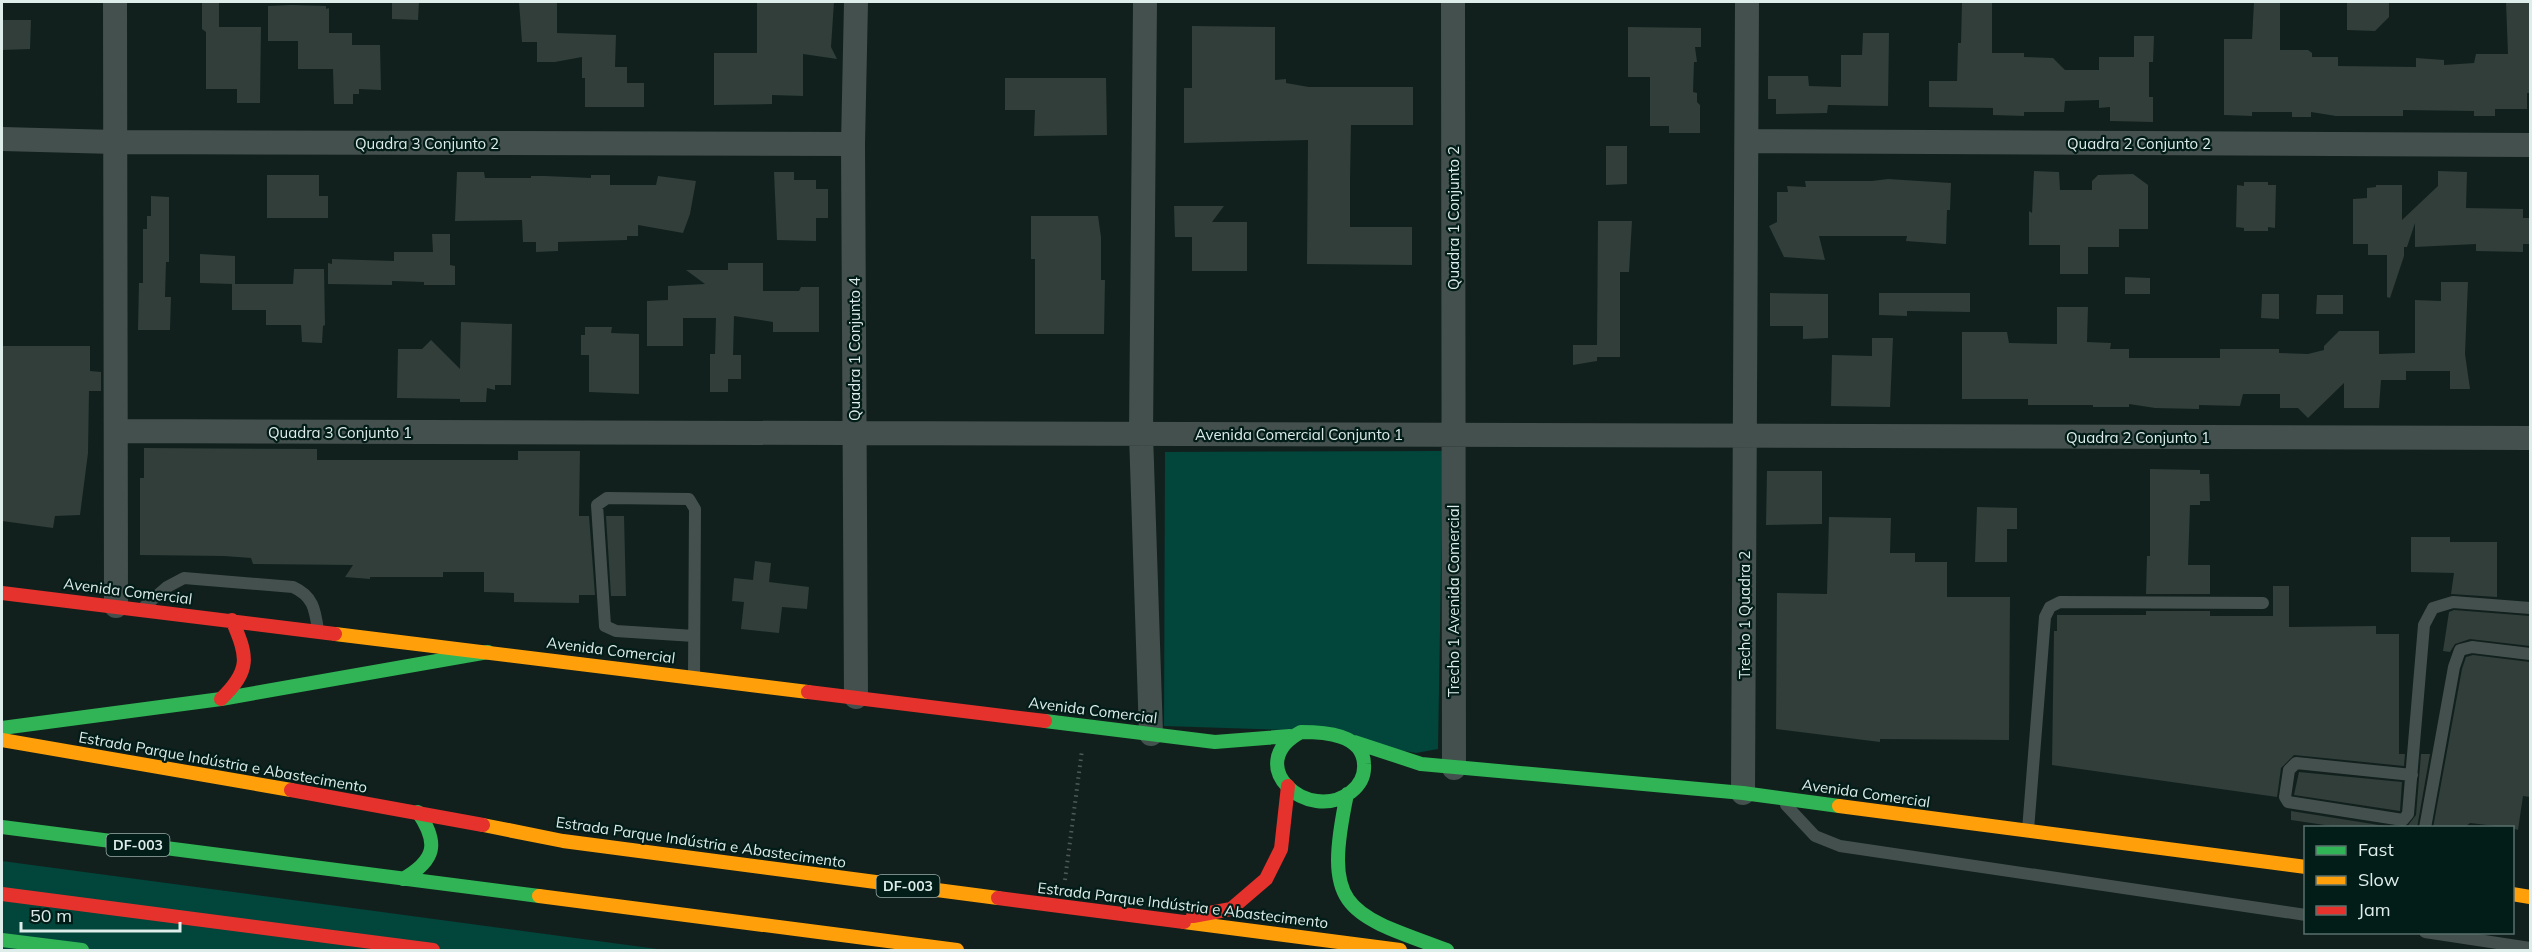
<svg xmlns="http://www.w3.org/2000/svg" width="2532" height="952" font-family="Mulish,sans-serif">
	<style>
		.green { fill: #02453b }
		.building { fill: #313e3a }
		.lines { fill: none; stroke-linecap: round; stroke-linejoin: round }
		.path { stroke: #4f5a58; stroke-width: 4; stroke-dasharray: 1.5 4.5; stroke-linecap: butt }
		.lane { stroke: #44504d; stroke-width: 12 }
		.street { stroke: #44504d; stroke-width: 24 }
		.fast { stroke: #30b455; stroke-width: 14 }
		.slow { stroke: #ff9f0a; stroke-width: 14 }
		.jam { stroke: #e5322d; stroke-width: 14 }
		.labels { text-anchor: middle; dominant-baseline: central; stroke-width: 4.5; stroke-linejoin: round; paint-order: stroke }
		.shield { fill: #021c18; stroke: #9caeaa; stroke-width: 1.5 }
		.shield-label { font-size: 14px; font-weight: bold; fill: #deede9 }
		.street-label { font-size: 15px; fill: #deede9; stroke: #021c18 }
	</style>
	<rect width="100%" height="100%" fill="#11201d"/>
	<!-- green -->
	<path class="green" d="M1443,451L1438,749L1416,753L1285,730L1164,726L1165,452Z
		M2,861L665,950H2Z"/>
	<!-- building -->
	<path class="building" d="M202,2H219V27H261L260,103H237V89H206V32L202,29Z
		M392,2H419L418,20L392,19Z
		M519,2H557V33L616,35L615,67H627V83H644V107H585V78H582V57L555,62H537V42H522Z
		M757,2H834L831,47L837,59L803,54V96L772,95V104L714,105V53H757Z
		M1962,2H1992V53H2024V57L2053,58L2065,70H2099V57H2134V36H2154L2153,62H2149V97H2153V122L2110,121V107L2099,108V100L2065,101L2064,112H2024V116L1993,115V108L1929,107V81H1957L1958,43H1961Z
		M2254,2H2280V50H2308L2312,53V57H2338V66L2416,67V58L2444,60V65L2474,63L2476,54H2508L2506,2H2530V93H2527V109H2495V116H2474V111L2403,110V116H2336L2311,112V117H2292V112H2252V116L2224,115V39H2252Z
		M2347,3H2389V17L2375,31L2347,30Z
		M292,5L326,6V9L329,8V33H352V45H380L381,90L359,89V94H353V104H334L333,69H298V41H268V6Z
		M2,20H31L30,49L2,50Z
		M1192,26L1275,27V80L1286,79V83L1309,87H1413V125H1351L1350,179V227H1412V265L1307,264L1308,140L1184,143V88H1192Z
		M1628,27L1701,28V47H1695L1697,62H1694L1693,92L1697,93V102L1700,105V133H1669V126H1650V77H1628Z
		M1863,33H1889L1888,106L1828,105L1827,113L1776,114V99H1768V76H1808L1809,86L1841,87V55H1862Z
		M1005,78H1106L1107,135L1034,136L1035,110H1005Z
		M1606,146H1627V184L1606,185Z
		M2034,171L2059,172L2060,190H2092V181L2098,175L2133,174L2148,185V229H2119V247H2088V274H2060V245H2029V211L2032,213Z
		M2438,171L2467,172L2466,208L2523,209V218H2530V244H2523V252L2476,251V244L2415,247V223L2407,247H2404V256L2390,298L2387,297V255H2368V244H2353V199L2367,198V188L2376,187V185H2402V220L2438,186Z
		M457,172H484L485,178H531V176H545L591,178V175H610V185H656L658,176L696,181L690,214L683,233L638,225V236H627V240L558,242V251L536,252V242H523L522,220L455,221Z
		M774,172H794V180H816V189H828V218H816V241L777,240Z
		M267,175H319V196H328V218H267Z
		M1888,179L1951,183L1950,210H1947L1946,244L1906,241L1907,236H1819L1825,260L1784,257L1769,226L1777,222V192H1788L1787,186L1806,187L1805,181H1872Z
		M2244,182H2268V185H2276L2275,228L2268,227V231H2244V228L2236,227L2237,185L2244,186Z
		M151,196L169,197V262H166L165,297H171L170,330H138L139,283H143V229H147V216H151Z
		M1174,206H1224L1212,222H1247V271H1192V237H1175Z
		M1031,216H1098L1101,237V280H1105L1104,334H1035V259H1031Z
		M1598,221H1632L1629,272H1620V357H1597V361L1573,365V345H1597Z
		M432,234H450V265L455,266V285H424V282L392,281V285L328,284V263L332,264V259L394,261V252H433Z
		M200,254L235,256V284H293L294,269H324L325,325L323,326L322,343L302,342L301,325H266V310H232V284L200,283Z
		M728,263H763V291H799L801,287H819V332H773V322L734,316L733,355H741V379H728V392H710V354H715L716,318H683V346H647V301L668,300V286L705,284L686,270H728Z
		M2125,277L2150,278V294H2125Z
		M2441,282H2468L2465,354L2470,389H2450V371H2406V380H2381L2379,408H2344V383L2308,418L2298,408H2280V394H2243L2240,406L2199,405V409L2155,408L2129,404V407H2093V405H2028V399H1962V332H2007L2009,343L2057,344V307H2088L2087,342L2111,343L2110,349H2129V358H2220V349H2279V353L2308,354L2324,350V346L2339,331H2379V354L2415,353V300L2441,301Z
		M1770,293L1828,294V338L1803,339V326H1770Z
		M1879,293H1970V312L1907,311V316L1879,315Z
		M2262,294H2279V319L2261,318Z
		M2317,295H2343V314H2316Z
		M461,322L512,324L511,385H495V390L487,388L486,402H460V399L397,398L398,349H422L431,340L460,369Z
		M585,327H612L611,333L639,334V394L589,392V355H581V335H585Z
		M1872,338H1893L1890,407L1831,406L1832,355L1872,356Z
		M2,346H90V371L101,372V391H89L88,453L80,515L55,516L53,528L2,521Z
		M144,448L317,449V460H518V451H580L579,516H589L595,595H579V603L514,602V593L484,592V572H443V577H370V579L345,577L353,565L253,564L251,558L224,556L140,555V478H144Z
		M2150,469L2200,470V474H2209L2210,501H2200V505H2190L2188,565H2210V594H2146L2147,556H2150Z
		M1767,471H1822V524L1766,525Z
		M1977,507L2017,508V529H2007V562H1975Z
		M606,516H624L626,596H611Z
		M1829,517L1891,518L1890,553H1915V562H1947V597H2010L2009,740L1880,739V742L1776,729L1777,593L1827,594Z
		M2411,537H2450V542H2497V597L2451,594L2454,573L2411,572Z
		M755,561L771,563L769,582L809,587L807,609L782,607L779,633L741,629L744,602L732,601L734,578L753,580Z
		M2273,586H2289V627L2376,626V634H2399V754H2405L2404,766L2294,755L2281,768L2277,797L2052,765L2054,631H2057V615H2146V611H2210V616H2273Z
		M2454,610L2530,616V646L2470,639L2455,644L2450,652L2443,651L2449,612Z
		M2473,655L2530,662V797L2523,796L2518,830L2512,828L2470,823L2464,828H2433L2462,669L2466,657Z
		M2421,754H2430L2417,828H2406L2416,815Z
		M2299,772L2402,782L2400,811L2294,795Z
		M2291,811L2398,828H2345L2291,820Z"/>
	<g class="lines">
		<!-- path -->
		<path class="path" d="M1065,880L1082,750"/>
		<!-- lane -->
		<path class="lane" d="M145,606L167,587L184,578L293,587C313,596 315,609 318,630
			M694,636L616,631L605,626L597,505L607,498L689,499L695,509L694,676
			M2412,775L2296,763L2289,770L2285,797L2288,802L2403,820L2408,814L2424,625L2433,608L2453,602L2530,608
			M1786,805L1815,836L1840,846L2306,915
			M2425,828L2454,667L2460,650L2472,647L2530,654
			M2028,830L2045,617L2050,607L2060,602L2263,603
			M2425,932L2530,948"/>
		<!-- street -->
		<path class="street" d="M115,2L116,606
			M1145,2L1141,434L1151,734
			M1453,2L1454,768
			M2,139L115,142L853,144
			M1747,141L2530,145
			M116,431L2530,438
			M856,697L853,144L856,2
			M1743,793L1747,2"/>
		<!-- fast -->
		<path class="fast" d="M1045,721L1215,742L1290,736
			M2,728L221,699L488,652
			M1301,732C1324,732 1363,734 1364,764C1365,776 1360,785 1351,792C1308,825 1241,764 1301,732Z
			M1354,742L1421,764L1743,793L1839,806
			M1347,794C1323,909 1344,913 1447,950
			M2,827L539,896
			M403,879C436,860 439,843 418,812
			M2,940L82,950"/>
		<!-- slow -->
		<path class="slow" d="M335,634L808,692
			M2,740L291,790
			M1839,806L2306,867
			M483,825L563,841L998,898
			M2512,894L2530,897
			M539,896L957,950
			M1184,922L1400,950"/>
		<!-- jam -->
		<path class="jam" d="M2,593L335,634
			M808,692L1045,721
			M221,699C251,670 248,657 232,620
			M291,790L483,825
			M2,894L433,950
			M998,898L1184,922
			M1193,916L1231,909L1266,879L1281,849L1288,786"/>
	</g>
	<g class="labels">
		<!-- shield labels -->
		<g class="shield">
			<rect x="106.5" y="834" width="63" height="22" rx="4.5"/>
			<rect x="876.5" y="875" width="63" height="22" rx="4.5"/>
		</g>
		<g class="shield-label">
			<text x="138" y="845">DF-003</text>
			<text x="908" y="886">DF-003</text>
		</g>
		<!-- street labels -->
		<g class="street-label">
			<text x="427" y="143">Quadra 3 Conjunto 2</text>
			<text x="2139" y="143">Quadra 2 Conjunto 2</text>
			<text transform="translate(1453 218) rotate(-90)">Quadra 1 Conjunto 2</text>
			<text transform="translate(854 349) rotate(-90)">Quadra 1 Conjunto 4</text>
			<text x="340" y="432">Quadra 3 Conjunto 1</text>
			<text x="1299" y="434">Avenida Comercial Conjunto 1</text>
			<text x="2138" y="437">Quadra 2 Conjunto 1</text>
			<text transform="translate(128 591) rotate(7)">Avenida Comercial</text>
			<text transform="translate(1453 601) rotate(-90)">Trecho 1 Avenida Comercial</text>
			<text transform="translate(1744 615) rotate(-90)">Trecho 1 Quadra 2</text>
			<text transform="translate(611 650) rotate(7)">Avenida Comercial</text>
			<text transform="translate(1093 710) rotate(7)">Avenida Comercial</text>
			<text transform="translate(223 762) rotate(10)">Estrada Parque Indústria e Abastecimento</text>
			<text transform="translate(1866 793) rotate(8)">Avenida Comercial</text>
			<text transform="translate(701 842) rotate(8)">Estrada Parque Indústria e Abastecimento</text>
			<text transform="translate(1183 905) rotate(7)">Estrada Parque Indústria e Abastecimento</text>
		</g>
	</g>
	<!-- border -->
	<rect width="2532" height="952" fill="none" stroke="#deede9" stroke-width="6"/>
	<!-- legend -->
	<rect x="2304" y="826" width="210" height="108" fill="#021c18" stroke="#5a706c" stroke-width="1.5"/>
	<rect x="2316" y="846" width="30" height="9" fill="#30b455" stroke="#5a706c" stroke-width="1.5"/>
	<text x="2358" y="856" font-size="18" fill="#deede9">Fast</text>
	<rect x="2316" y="876" width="30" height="9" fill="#ff9f0a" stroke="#5a706c" stroke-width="1.5"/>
	<text x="2358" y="886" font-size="18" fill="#deede9">Slow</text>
	<rect x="2316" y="906" width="30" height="9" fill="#e5322d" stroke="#5a706c" stroke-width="1.5"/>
	<text x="2358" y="916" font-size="18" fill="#deede9">Jam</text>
	<!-- scale -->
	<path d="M21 922v9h159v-9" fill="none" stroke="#deede9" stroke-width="3"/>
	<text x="30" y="922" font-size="18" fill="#deede9" stroke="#021c18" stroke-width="4.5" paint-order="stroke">50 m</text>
</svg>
